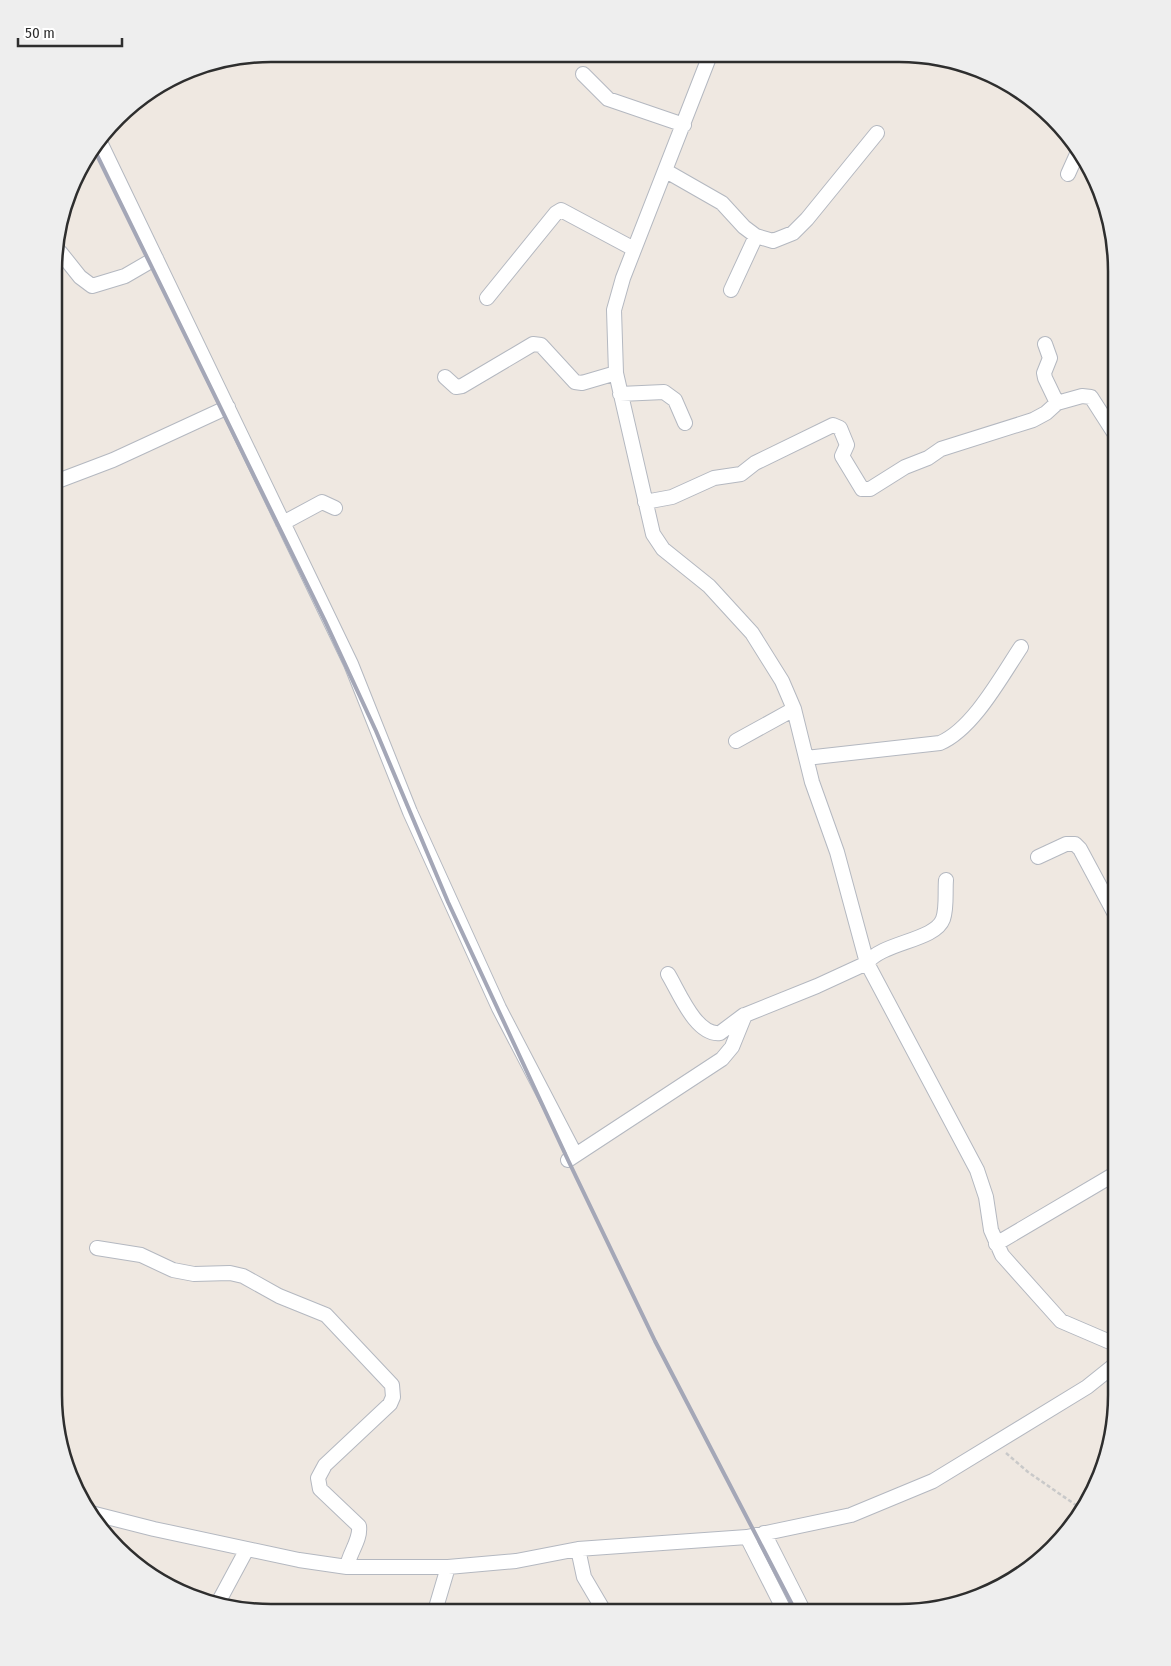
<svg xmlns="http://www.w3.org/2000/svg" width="1171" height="1666" font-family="'Fira Sans Condensed',sans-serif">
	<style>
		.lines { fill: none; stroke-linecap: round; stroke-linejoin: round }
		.street-casing { stroke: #b4b8c0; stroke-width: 16 }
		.path { stroke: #c9c9c9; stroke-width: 2.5; stroke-dasharray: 4 2.5; stroke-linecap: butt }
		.street { stroke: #fff; stroke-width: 14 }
		.rail { stroke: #a4a7b7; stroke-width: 4 }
		.rim { fill: none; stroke: #2e2e2e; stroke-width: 2.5 }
	</style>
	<rect width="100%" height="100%" fill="#efe8e1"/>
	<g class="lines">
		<!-- street casing -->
		<g class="street-casing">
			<path id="street" d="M710,55L623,278L614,310L616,373L653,534L663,549L709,586L752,633L782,681L794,709L812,782L837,852L867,963L977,1170L986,1197L991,1230L1002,1255L1061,1321L1117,1345
				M583,74L608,99L684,125
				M100,142L351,664L410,812L499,1008L575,1154
				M666,171L722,203L744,227L756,236L773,241L793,233L807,219L877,133
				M1068,174L1077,154
				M60,252L80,277L92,286L125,276L156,258
				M731,290L756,236
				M487,298L556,213L561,210L634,249
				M445,377L456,387L462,386L533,344L541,345L575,382L582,383L616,373
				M620,394L664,392L675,400L685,423
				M1057,403L1082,396L1091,397L1116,436
				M55,482L113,460L228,407
				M645,502L672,497L714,478L741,474L755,463L833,425L840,428L847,445L842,456L862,489H870L905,467L928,458L941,449L1033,420L1046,413L1057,403L1045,378L1044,373L1050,358L1045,344
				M283,523L322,502L335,508
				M736,741L794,709
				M806,758L940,743C973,729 1001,677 1021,647
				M1038,857L1066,844H1075L1080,849L1117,918
				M668,974C679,992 696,1036 720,1033L744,1015
				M568,1160L722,1059L732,1047L745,1015L817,986L867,963C882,942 935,941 943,919C947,908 945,892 946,880
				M996,1244L1113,1175L1117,1169
				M97,1248L141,1255L173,1270L194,1274L230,1273L243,1276L279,1296L326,1315L392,1385L393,1397L390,1404L325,1465L318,1478L320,1489L359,1526C361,1540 349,1553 347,1567
				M91,1513L154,1529L299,1560L347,1567H448L516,1561L578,1549L747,1537L851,1515L933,1481L1087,1387L1117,1363
				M764,1533L804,1612
				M747,1537L785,1612
				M578,1549L584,1577L604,1611
				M219,1601L247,1549
				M435,1611L448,1567"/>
		</g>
		<!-- path -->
		<path class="path" d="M1006,1453L1028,1472L1083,1510"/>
		<!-- street -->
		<use href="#street" class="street"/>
		<!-- rail -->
		<path class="rail" d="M94,149L325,621L376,731L448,902L568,1160L655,1341L796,1612"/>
	</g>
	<!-- crop -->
	<path d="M0 0H1171V1666H0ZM271 62H899A209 209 0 0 1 1108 271V1395A209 209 0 0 1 899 1604H271A209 209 0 0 1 62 1395V271A209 209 0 0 1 271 62Z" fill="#eee" fill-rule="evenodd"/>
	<path class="rim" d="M271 62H899A209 209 0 0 1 1108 271V1395A209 209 0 0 1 899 1604H271A209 209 0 0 1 62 1395V271A209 209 0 0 1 271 62Z"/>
	<!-- scale -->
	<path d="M18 38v8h104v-8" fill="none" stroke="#2e2e2e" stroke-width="2.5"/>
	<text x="25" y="38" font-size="15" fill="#2e2e2e" stroke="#ffffff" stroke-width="4" paint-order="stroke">50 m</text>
</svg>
